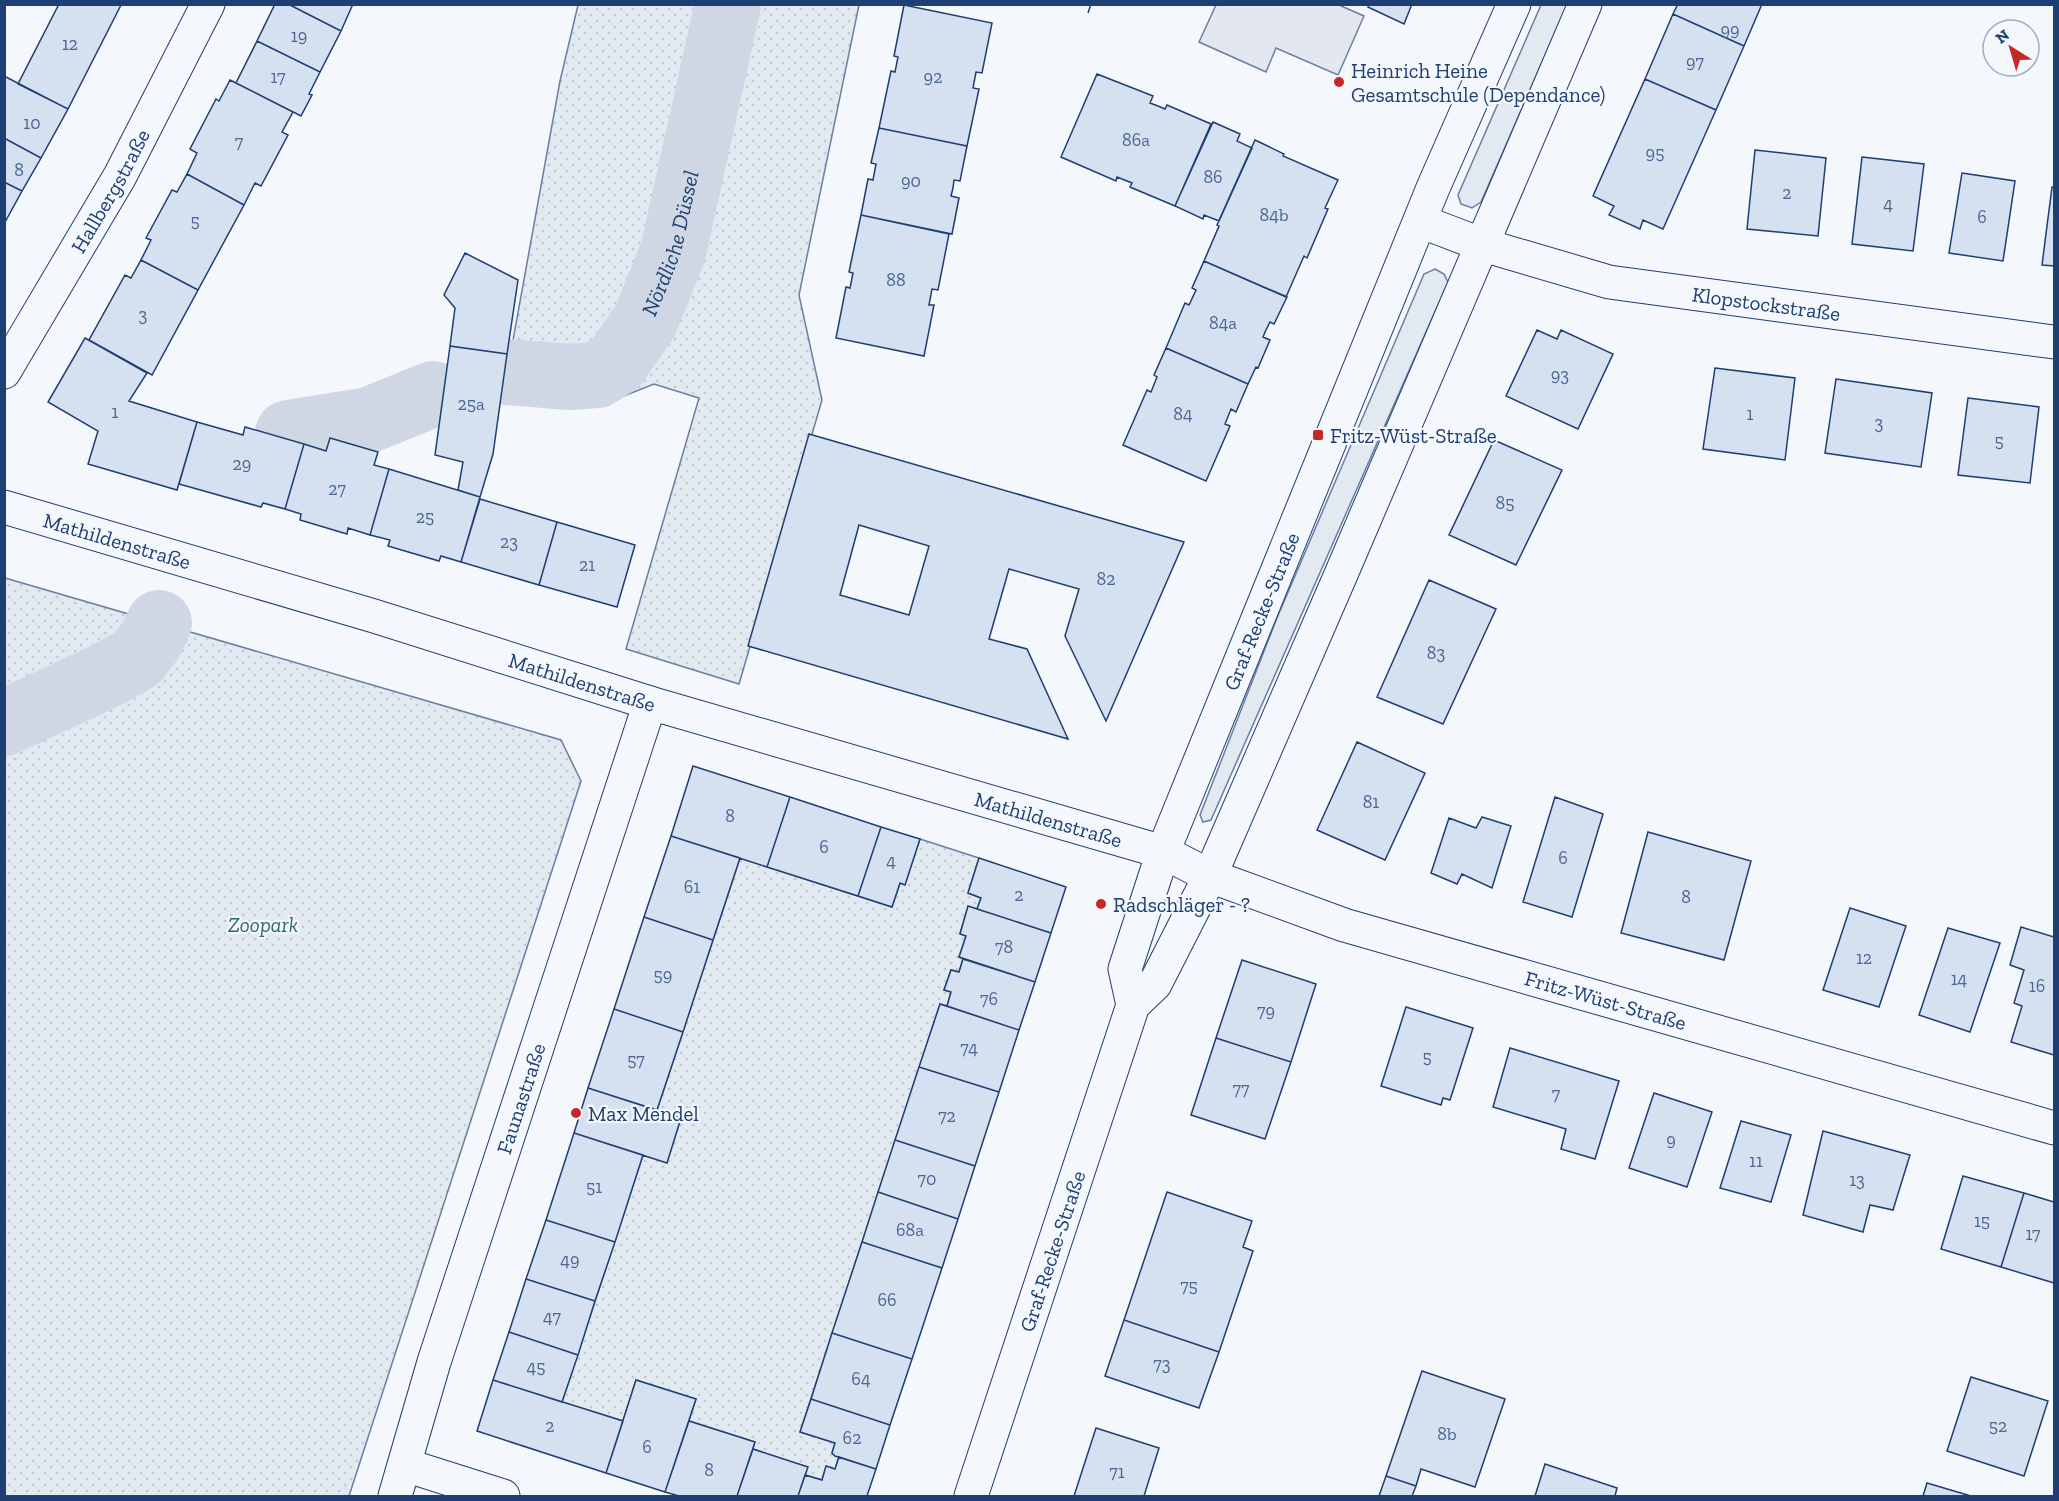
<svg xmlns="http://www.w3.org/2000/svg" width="2059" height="1501" font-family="'Zilla Slab',serif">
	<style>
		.grass { fill: #e3e9f0; stroke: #687fa3; stroke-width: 1.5 }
		.park { fill: url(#park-dots); stroke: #687fa3; stroke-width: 1.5 }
		.parking { fill: #e3e8f0; stroke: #687fa3; stroke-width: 1.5 }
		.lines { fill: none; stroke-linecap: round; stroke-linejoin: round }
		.river { stroke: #cfd7e4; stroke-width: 66 }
		.building { fill: #d5e0f0; stroke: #1d3f73; stroke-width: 1.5; fill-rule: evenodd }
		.minor-casing { stroke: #1d3f73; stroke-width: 35 }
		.tertiary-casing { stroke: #1d3f73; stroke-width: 35 }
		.minor { stroke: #f4f7fb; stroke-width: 33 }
		.tertiary { stroke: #f4f7fb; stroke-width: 33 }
		.fence { stroke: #1d3f73; stroke-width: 1.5; stroke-dasharray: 8 3; stroke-linecap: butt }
		.poi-dot { fill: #c62828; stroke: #f4f7fb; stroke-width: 2 }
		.labels { text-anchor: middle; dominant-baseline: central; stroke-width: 4.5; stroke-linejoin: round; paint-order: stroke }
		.number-label { font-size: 18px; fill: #4b6792 }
		.poi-label { font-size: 21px; fill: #1d3f73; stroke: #f4f7fb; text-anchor: start }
		.street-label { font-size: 21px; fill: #1d3f73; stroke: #f4f7fb }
		.park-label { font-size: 21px; font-style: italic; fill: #2c6c60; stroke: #f4f7fb }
		.water-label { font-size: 22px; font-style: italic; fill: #1d3f73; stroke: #f4f7fb }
	</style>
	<defs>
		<pattern id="park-dots" width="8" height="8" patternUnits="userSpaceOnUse" patternTransform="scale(1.5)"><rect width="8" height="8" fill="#e3e9f0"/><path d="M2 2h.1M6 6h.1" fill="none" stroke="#c2c9d1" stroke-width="1.8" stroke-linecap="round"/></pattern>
	</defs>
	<rect width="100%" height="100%" fill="#f4f7fb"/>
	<!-- grass -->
	<path class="grass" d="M1541,5H1567L1481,202L1472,208L1461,204L1458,195Z
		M1435,269L1444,274L1448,282L1211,820L1203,822L1200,815L1277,618L1424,274Z"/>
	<!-- park -->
	<path class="park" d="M578,5H859L799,295L822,400L739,684L626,649L699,398L654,384L596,407L502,401L560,81Z
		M5,578L561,740L581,781L349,1496H5Z
		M920,839L979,858L968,893L981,898L977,909L968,907L960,933L966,936L959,957L963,959L959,972L951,970L944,990L951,992L947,1006L940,1004L800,1432L835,1443L832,1453L839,1457L835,1469L826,1467L822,1480L805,1475L807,1467L753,1449L755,1442L689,1421L696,1399L636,1380L623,1421L562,1402L643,1155L667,1162L681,1118L657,1110L740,858L892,907L900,883L905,884Z"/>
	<!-- parking -->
	<path class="parking" d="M1216,5H1339L1364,16L1338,75L1276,48L1266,72L1199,42Z"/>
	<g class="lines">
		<!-- river -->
		<g class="river">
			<path id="s1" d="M507,372L570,377L597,375L616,363L645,321L673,252L728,4"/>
			<path d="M288,433L369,420L433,394"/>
			<path d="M4,723L109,674L137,658L151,640L159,623"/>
		</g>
	</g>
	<!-- building -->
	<path class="building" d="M59,4L121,5L68,109L18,84Z
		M275,4H288L341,31L320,72L257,41Z
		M288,4H353L341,31Z
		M1369,4H1412L1404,24L1368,7Z
		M1678,4H1762L1744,46L1673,14Z
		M904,5L992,23L982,73L976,72L973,88L979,89L967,146L879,128L891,71L895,72L898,57L894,56Z
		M1673,14L1744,46L1716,110L1645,79Z
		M257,41L320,72L309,94L312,95L301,116L236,83Z
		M1097,74L1153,96L1150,103L1158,106L1165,109L1167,105L1211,124L1175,206L1130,187L1132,183L1117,177L1116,181L1061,157Z
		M4,76L68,109L41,158L4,138Z
		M1645,79L1716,110L1663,229L1643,220L1640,229L1609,215L1614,206L1593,196Z
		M230,80L293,112L282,132L288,135L261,186L255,183L244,205L187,174L197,153L190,149L216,99L219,101Z
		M1213,122L1240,134L1237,141L1252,148L1219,221L1204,215L1203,219L1175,206Z
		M879,128L967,146L960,181L954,180L953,188L951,196L959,198L952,234L861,215L868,179L873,180L876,164L871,163Z
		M4,138L41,158L22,191L4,182Z
		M1255,140L1284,154L1283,156L1338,180L1325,208L1328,209L1307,258L1304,256L1286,297L1204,261L1219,226L1217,225Z
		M1755,150L1826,158L1818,236L1747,229Z
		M1862,157L1924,164L1913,251L1852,244Z
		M1962,173L2015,181L2003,261L1949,253Z
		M187,174L244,205L198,290L141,260L151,240L146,238L172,190L177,192Z
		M4,182L22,191L4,224Z
		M2052,187H2054V266L2042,265Z
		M861,215L949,234L938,290L932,289L929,305H934L924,356L836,338L846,287L850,288L853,273L849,272Z
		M465,253L518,280L507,354L450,346L455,308L444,295Z
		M141,260L198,290L152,375L89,340L125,275L131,278Z
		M1204,261L1287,297L1274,324L1270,322L1266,330L1263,337L1270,340L1258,368L1256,367L1248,384L1166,348L1185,303L1189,305L1196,290L1192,288Z
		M1537,330L1557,339L1561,330L1613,354L1578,429L1506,396Z
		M85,338L147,373L129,401L197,422L177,490L88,464L98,431L48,402Z
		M450,346L507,354L493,454L480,497L458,490L463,462L435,455Z
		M1166,348L1248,384L1236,412L1231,409L1225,424L1230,426L1206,481L1123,445L1147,390L1151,392L1157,377L1154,375Z
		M1715,368L1795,378L1785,460L1703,449Z
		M1836,379L1932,393L1921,467L1825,453Z
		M1968,398L2039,407L2030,483L1958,475Z
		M197,422L243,435L245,427L304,444L285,509L263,503L261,507L179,484Z
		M809,434L1184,542L1106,721L1065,636L1079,589L1009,569L989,639L1027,649L1068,739L748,646ZM859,525L929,546L909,615L840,595Z
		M330,438L378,452L374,465L389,469L370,535L348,528L347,534L300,520L301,514L285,509L304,444L326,451Z
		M1494,440L1562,470L1516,565L1449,535Z
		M389,469L480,497L461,562L441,556L439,561L388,546L390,540L370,535Z
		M480,499L557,522L539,585L461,562Z
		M557,522L635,545L617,607L539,585Z
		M1429,580L1496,609L1443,724L1377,697Z
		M1357,742L1425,773L1385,860L1317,830Z
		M693,766L790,797L767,867L671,836Z
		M790,797L881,827L858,896L767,867Z
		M1555,797L1603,814L1572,917L1523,902Z
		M1482,817L1511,826L1492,888L1462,874L1457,884L1431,873L1449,818L1476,828Z
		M881,827L920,839L905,885L900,883L892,907L858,896Z
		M1648,832L1751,861L1724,960L1621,933Z
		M671,836L740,858L713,940L644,917Z
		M979,858L1066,887L1051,933L977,909L981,898L968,893Z
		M968,906L1051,933L1035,982L959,957L966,936L960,934Z
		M1850,908L1906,926L1879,1007L1823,990Z
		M644,917L713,940L683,1032L614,1009Z
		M2021,927L2054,937V1055L2011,1042L2022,1006L2014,1003L2024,970L2010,965Z
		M1948,928L2000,943L1970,1032L1919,1015Z
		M963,959L1035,982L1019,1030L947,1006L951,992L944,990L951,970L959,972Z
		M1242,960L1316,984L1291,1062L1216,1038Z
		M940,1004L1019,1030L999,1092L919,1067Z
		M1406,1007L1473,1028L1450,1100L1443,1098L1441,1105L1381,1086Z
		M614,1009L683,1032L657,1110L588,1088Z
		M1216,1038L1291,1062L1265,1139L1191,1115Z
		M1510,1048L1619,1081L1595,1159L1561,1149L1566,1129L1493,1107Z
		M919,1067L999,1092L975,1166L895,1140Z
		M588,1088L681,1118L667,1163L574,1133Z
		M1654,1093L1712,1112L1687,1187L1629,1168Z
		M1741,1121L1791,1135L1771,1202L1720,1188Z
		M1823,1131L1910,1155L1893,1210L1870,1205L1863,1232L1803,1215Z
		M574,1133L643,1155L615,1242L546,1220Z
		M895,1140L975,1166L958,1219L878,1192Z
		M1963,1176L2024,1193L2001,1267L1941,1249Z
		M878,1192L958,1219L942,1268L862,1242Z
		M1167,1192L1252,1221L1243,1247L1253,1251L1219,1352L1124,1320Z
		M2024,1193L2054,1202V1283L2001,1267Z
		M546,1220L615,1242L595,1301L526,1279Z
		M862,1242L942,1268L912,1359L832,1333Z
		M526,1279L595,1301L578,1355L509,1332Z
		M1124,1320L1219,1352L1199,1408L1105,1376Z
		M509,1332L578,1355L562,1402L493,1380Z
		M832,1333L912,1359L890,1425L811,1399Z
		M1422,1371L1505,1399L1475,1487L1421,1469L1416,1486L1386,1476Z
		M1971,1377L2048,1401L2024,1476L1947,1451Z
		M493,1380L623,1421L606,1473L477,1431Z
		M636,1380L696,1399L665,1492L606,1473Z
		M811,1399L890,1425L876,1469L835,1456L832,1453L835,1443L800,1432Z
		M689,1421L755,1442L737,1496H679L665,1492Z
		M1096,1428L1159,1448L1144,1496H1074Z
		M753,1449L808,1467L798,1496H737Z
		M839,1457L876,1469L867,1496H798L805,1475L822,1480L826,1466L835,1469Z
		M1545,1464L1617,1488L1615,1496H1535Z
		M1386,1476L1416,1486L1412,1496H1379Z
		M1927,1483L1971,1496H1923Z"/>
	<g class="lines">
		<!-- minor casing -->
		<g class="minor-casing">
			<g id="minor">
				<path id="s2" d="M1483,245L1609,282L2054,342"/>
				<path id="s3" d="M4,372L120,176L208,4"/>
				<path id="s4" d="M4,507L374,616L650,703L1163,852L1210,876L1344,925L2054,1128"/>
				<path d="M405,1465L503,1496"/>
				<path id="s5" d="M395,1496L434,1362L650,703"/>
			</g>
		</g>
		<!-- tertiary casing -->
		<g class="tertiary-casing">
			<g id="tertiary">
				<path d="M1420,221L1483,245"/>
				<path id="s6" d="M1133,1005L1125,969L1163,852L1433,188L1514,4"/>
				<path id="s7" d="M971,1496L1133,1005L1155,984L1210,876L1342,572L1585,4"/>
			</g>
		</g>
		<!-- minor -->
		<use href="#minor" class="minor"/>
		<!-- tertiary -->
		<use href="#tertiary" class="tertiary"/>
		<!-- fence -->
		<path class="fence" d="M1088,13L1091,4"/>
	</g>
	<!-- markers -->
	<g class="poi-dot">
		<circle cx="1339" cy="82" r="6"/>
		<rect x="1312" y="429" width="12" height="12" rx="3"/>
		<circle cx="1101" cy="904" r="6"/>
		<circle cx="576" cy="1113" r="6"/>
	</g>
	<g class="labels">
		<!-- number labels -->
		<g class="number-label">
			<text x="1730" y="30">99</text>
			<text x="299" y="36">19</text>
			<text x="70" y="44">12</text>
			<text x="1695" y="62">97</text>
			<text x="278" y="77">17</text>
			<text x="933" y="77">92</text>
			<text x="32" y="123">10</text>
			<text x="1136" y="140">86a</text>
			<text x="239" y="142">7</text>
			<text x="1655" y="153">95</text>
			<text x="19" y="170">8</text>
			<text x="1213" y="177">86</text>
			<text x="911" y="181">90</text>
			<text x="1787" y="193">2</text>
			<text x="1888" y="204">4</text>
			<text x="1274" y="215">84b</text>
			<text x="1982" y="217">6</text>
			<text x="195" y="221">5</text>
			<text x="896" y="280">88</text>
			<text x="143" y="315">3</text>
			<text x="1223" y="323">84a</text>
			<text x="1560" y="375">93</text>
			<text x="471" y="404">25a</text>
			<text x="115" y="412">1</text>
			<text x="1183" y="414">84</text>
			<text x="1750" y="414">1</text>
			<text x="1879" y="423">3</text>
			<text x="1999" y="441">5</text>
			<text x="242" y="464">29</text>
			<text x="337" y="489">27</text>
			<text x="1505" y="503">85</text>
			<text x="425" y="517">25</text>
			<text x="509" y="542">23</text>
			<text x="587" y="565">21</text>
			<text x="1106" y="579">82</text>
			<text x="1436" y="653">83</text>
			<text x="1371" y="802">81</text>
			<text x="730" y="816">8</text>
			<text x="824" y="847">6</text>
			<text x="1563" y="858">6</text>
			<text x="891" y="861">4</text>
			<text x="692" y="887">61</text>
			<text x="1019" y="895">2</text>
			<text x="1686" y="897">8</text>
			<text x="1004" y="947">78</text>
			<text x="1864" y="958">12</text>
			<text x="663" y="975">59</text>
			<text x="1959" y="979">14</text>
			<text x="2037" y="986">16</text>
			<text x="989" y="999">76</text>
			<text x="1266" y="1011">79</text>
			<text x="969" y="1048">74</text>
			<text x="1427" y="1057">5</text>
			<text x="636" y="1060">57</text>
			<text x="1241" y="1089">77</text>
			<text x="1556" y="1094">7</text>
			<text x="947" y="1116">72</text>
			<text x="1671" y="1140">9</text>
			<text x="1756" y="1161">11</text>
			<text x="927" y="1179">70</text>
			<text x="1857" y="1180">13</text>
			<text x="594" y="1187">51</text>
			<text x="1982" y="1221">15</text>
			<text x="910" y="1230">68a</text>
			<text x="2033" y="1234">17</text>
			<text x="570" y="1260">49</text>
			<text x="1189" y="1286">75</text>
			<text x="887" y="1300">66</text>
			<text x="552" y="1317">47</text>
			<text x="1162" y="1364">73</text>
			<text x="536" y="1367">45</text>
			<text x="861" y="1379">64</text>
			<text x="550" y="1426">2</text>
			<text x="1998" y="1426">52</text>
			<text x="1447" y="1434">8b</text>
			<text x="852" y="1438">62</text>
			<text x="647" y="1447">6</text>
			<text x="709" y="1470">8</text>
			<text x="1117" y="1472">71</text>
		</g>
		<!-- poi labels -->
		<g class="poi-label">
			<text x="1351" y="70">Heinrich Heine<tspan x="1351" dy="24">Gesamtschule (Dependance)</tspan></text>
			<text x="1330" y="435">Fritz-Wüst-Straße</text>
			<text x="1113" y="904">Radschläger - ?</text>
			<text x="588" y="1113">Max Mendel</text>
		</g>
		<!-- street labels -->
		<g class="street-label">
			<text stroke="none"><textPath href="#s3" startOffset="210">Hallbergstraße</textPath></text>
			<text stroke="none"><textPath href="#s2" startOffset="290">Klopstockstraße</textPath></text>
			<text stroke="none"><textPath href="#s4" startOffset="118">Mathildenstraße</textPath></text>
			<text stroke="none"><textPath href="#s6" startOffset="420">Graf-Recke-Straße</textPath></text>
			<text stroke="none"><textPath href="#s4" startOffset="604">Mathildenstraße</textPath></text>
			<text stroke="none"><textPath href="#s4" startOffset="1090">Mathildenstraße</textPath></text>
			<text stroke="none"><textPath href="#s4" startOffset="1677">Fritz-Wüst-Straße</textPath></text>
			<text stroke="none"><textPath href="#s5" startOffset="417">Faunastraße</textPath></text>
			<text stroke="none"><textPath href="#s7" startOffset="258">Graf-Recke-Straße</textPath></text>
		</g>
		<!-- park labels -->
		<g class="park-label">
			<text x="263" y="924">Zoopark</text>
		</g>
		<!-- water labels -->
		<g class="water-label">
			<text stroke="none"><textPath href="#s1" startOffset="246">Nördliche Düssel</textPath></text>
		</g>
	</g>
	<!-- border -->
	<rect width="2059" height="1501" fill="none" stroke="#1d3f73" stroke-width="12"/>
	<!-- north arrow -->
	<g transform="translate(2011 48) rotate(323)"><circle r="28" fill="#f4f7fb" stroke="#9eadc5" stroke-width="1.5"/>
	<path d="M0-4.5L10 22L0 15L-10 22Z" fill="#c62828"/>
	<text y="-9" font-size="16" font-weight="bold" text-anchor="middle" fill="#1d3f73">N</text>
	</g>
</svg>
